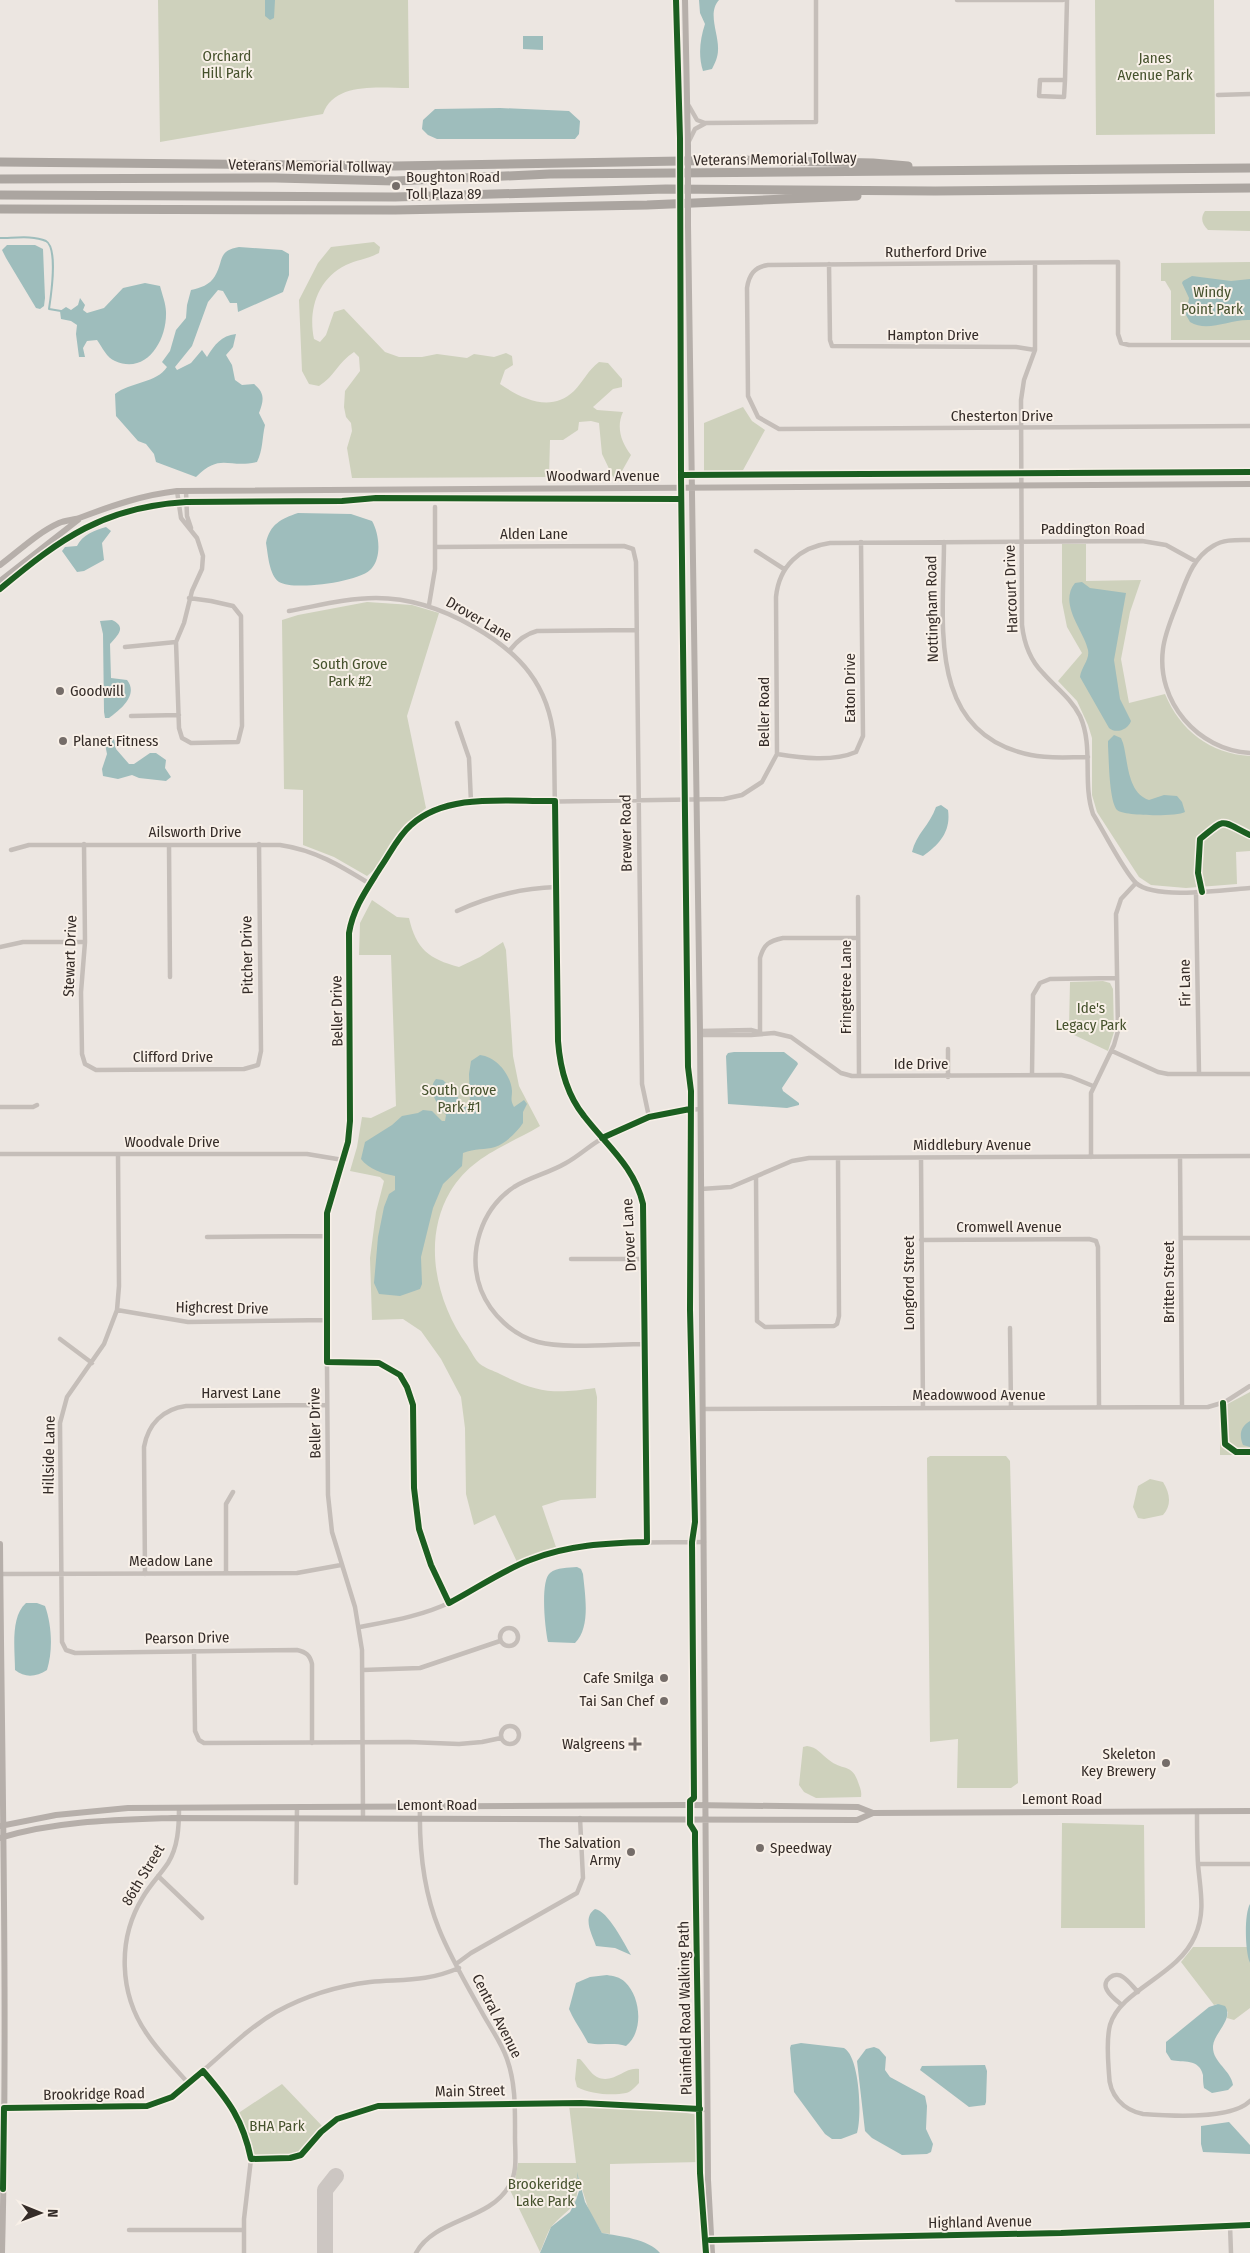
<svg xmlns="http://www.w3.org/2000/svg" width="1250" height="2253" font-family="'Fira Sans Condensed',sans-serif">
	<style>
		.green { fill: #ced1bc }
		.water { fill: #9ebdbc }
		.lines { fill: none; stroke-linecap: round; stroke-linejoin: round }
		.stream { stroke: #9ebdbc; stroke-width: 2 }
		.taxiway { stroke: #ccc6c2; stroke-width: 16 }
		.street { stroke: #c5beb9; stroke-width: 4.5 }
		.secondary { stroke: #b6afaa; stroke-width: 6 }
		.highway { stroke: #aba5a0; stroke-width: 9 }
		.secondary-bridge { stroke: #b6afaa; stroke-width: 6 }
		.cycleway-casing { stroke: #f8f0e8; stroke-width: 9 }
		.cycleway { stroke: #1b5e20; stroke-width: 6 }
		.poi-dot { fill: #756d69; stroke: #f8f0e8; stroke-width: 2 }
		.labels { text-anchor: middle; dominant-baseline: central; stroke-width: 4; stroke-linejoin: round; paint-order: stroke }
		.park-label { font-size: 15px; fill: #46522d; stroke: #f8f0e8 }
		.street-label { font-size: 15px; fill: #352c28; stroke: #f8f0e8 }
		.poi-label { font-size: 15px; fill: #352c28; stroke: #f8f0e8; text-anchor: end }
	</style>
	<rect width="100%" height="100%" fill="#ece6e1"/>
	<!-- green -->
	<path class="green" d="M158,0H408L409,88C381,88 334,81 323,114L160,142Z
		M1095,0H1214L1215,134L1096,135Z
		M1205,211H1250V231L1208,230C1202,224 1200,218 1205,211Z
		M374,242L380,247L379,253C368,259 356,260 346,265C317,279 308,311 314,339L320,342L326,335L334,312L344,309L385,352L399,357H422L437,354L467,358L474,354L494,357L506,353L512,356L513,365L505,370L500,384C522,399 551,413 574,391C583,382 588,370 599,362L608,363L622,379V387L613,389L593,407L597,410L623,412C616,427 621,442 631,455L622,471L614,479L602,454L599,423L591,421L579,422L578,430L563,440H550L549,477L352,478L347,448L352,431L351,423L346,417L344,407L345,391L360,371L359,357L354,352C338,362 335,376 319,386L309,384L302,371L299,300L318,263L331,247Z
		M1250,262V340H1171V291L1165,281H1161V263Z
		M743,407L752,421L765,430L742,472H704V423Z
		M1062,544H1086V581L1141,580L1130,612L1121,659L1129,703L1165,694C1180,730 1210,754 1250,756V851L1236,852L1237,884L1186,888L1151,885L1139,877L1097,812L1092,795V738L1088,725L1077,701L1058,681L1082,653L1067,627L1062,602Z
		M367,602L412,605L439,613L407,716L426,808L405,825L374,870L367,876L334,857L303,845V790L284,789L282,620L298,615Z
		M372,900L397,917L409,918C416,949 429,959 459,967L480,957L503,942L506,950L513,1056L519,1086L540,1126C507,1146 472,1155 450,1192C422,1240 436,1302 467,1345C471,1351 475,1360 480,1364C485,1368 494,1371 500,1374C538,1393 554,1394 595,1388L597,1397L596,1498L561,1500L542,1506L556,1547L517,1562L495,1515L474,1525L466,1494L465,1428L461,1397L441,1359L421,1331L403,1319L372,1320L370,1258L376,1212L384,1181L380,1177L350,1171L357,1147L362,1117L371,1118L396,1106L391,955H359L360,923Z
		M1103,981L1110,983L1113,989L1114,1032L1108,1051L1072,1034L1069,1029L1070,982Z
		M1250,1392V1455H1220V1408Z
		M930,1456H1006L1010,1461L1018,1783L1011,1788H957L958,1739L930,1742L927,1458Z
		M1150,1479L1163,1482C1170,1493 1172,1505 1163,1515L1144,1519L1138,1518L1133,1507L1138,1486Z
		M807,1746C817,1747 821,1754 829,1760C842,1771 852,1763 858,1782C860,1788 862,1791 861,1797L816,1798L804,1792L799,1785L803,1747Z
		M1062,1823L1144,1825L1145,1928H1061Z
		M1193,1947H1247L1250,1963V2008L1234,2020L1227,2018L1228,2012L1218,2004L1214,2005L1181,1962Z
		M577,2059H580C585,2064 591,2074 597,2077C613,2085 625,2066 639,2069V2083C636,2086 631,2092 626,2093C612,2096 590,2094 577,2087L575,2079Z
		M282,2084L324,2128L310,2147L296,2157L251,2159L237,2114Z
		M569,2105L667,2110L699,2115L700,2162L610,2164V2234L602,2233L589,2211L578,2176C578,2211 572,2204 552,2226C547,2232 544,2244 540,2252L510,2190L515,2180L518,2163H576Z"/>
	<!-- water -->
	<path class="water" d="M265,0H275L274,18L270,20L265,16Z
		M699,0H719C707,13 719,34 718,50C718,57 715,63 712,69L703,71C698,55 700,39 705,24L700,13Z
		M523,36H543V50L523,49Z
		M500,108L569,111L580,121L579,134L575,139H437L428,135L422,129L423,120L435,109Z
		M7,245H35L43,249L45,298L44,306L40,309L36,308L6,258L2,250Z
		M239,247L282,250L289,254V275L283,292L238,312L237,303H230L223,291L218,290L208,302L192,346L175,367L177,370L191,363L202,350L207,357C215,344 221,336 236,334L233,347L226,355L232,365L235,380L242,385L254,384C265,393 264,400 259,413L265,425C262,438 263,450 257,462C228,469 221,452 196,477L156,462L154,454L146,444L138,441L116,416L115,394C130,382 157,383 167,367L162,362L170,351L176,330L186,318L187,305L191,290C200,288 210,285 215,276C224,261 217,251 239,247Z
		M1192,276L1231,281L1250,279V320C1229,319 1208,333 1190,322L1186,315L1189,298L1182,283L1183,281Z
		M145,283L160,286C162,294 166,304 166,312C167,341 146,375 115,361C107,358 102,347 97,340L87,341L83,348L85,357H79L76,334L77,325L71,321L61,319L60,311L66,307L71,310L78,305L80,298L85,305L83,310L87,313L104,308L123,288Z
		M298,513L351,514L372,521C379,533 382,556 372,568C362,582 294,591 279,582C269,575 268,554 266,543C270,524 281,519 298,513Z
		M106,527L111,531L102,543L104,560L84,571L77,572L62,551L65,547L77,546C82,535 95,530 106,527Z
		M1082,582L1090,588L1126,593L1114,660L1120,699L1131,721C1128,730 1116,734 1109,728L1080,677C1081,667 1090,660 1088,650C1084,631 1058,604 1075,583Z
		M112,620C127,627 118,635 110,644L111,678L127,680C139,695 120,710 109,718H105L104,712L103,634L100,621Z
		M1114,735L1121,738L1123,743C1128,760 1127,793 1149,800L1164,795L1177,796L1182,802L1185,812C1176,817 1123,816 1117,810C1109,800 1109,761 1108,746V741Z
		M107,736L114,739L116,749L129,764H134L150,753H156L166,760L165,768L171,777L166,781L139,778L132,775L118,779L103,776L102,769L107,754L104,739Z
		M941,805L948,810C951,831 940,844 923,856L912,852C916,834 930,825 936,807Z
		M734,1052H784L797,1062L798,1064L782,1088L783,1091L799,1103V1105L787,1108L728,1104L726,1056L728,1053Z
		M480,1055C497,1057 511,1075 512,1091C512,1098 510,1100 514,1107L524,1100L527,1104L523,1112V1123C517,1132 506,1143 495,1147C485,1150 475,1148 463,1153L462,1166L443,1184L433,1208L421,1257L422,1284L420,1289L400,1296L379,1294L374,1283L378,1237L384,1207L389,1194L395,1190V1176C384,1174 368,1169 361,1159L365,1142L392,1125L402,1116L418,1113L423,1110L432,1111L442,1121H445L446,1115C438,1105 426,1090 436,1079L443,1080L455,1092L463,1107H467L470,1105L469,1074L471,1061Z
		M1250,1421V1447L1243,1445C1239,1435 1240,1427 1250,1421Z
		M577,1567L581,1569L583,1574C585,1595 591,1627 575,1643L548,1642C545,1629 540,1581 550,1573C557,1567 568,1568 577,1567Z
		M26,1603H37L45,1606C52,1625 53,1651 47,1670C36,1677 25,1678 15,1670C15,1650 10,1617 26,1603Z
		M1250,1904V1963C1245,1952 1244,1914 1250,1904Z
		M595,1909C608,1911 624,1943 631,1955L615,1948L596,1946C592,1934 582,1918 595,1909Z
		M607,1975C613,1976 620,1977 625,1982C641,1997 644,2032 626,2046C613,2042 601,2046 588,2043C582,2031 574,2021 569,2009L576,1983L590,1977Z
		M1218,2004L1225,2006C1234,2019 1214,2033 1213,2046C1212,2062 1231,2070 1233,2085L1228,2090L1212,2093L1204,2088C1203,2083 1203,2080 1203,2075C1199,2058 1183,2063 1171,2060L1166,2052V2042L1209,2007Z
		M801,2043L844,2048C860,2057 862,2117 857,2133L841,2139H832L825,2134L794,2092L790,2048L791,2045Z
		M874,2047L879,2049L886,2057L885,2070L890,2077L925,2096L927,2106L926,2129L933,2144L931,2152L927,2154L902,2155L872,2138L865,2131L857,2061L866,2049Z
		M985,2065L987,2071L986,2102L985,2105L969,2107L920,2070L922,2066Z
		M1229,2122L1250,2145V2154L1203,2152L1201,2144V2126Z
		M577,2172L585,2202L602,2233C619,2236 649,2239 660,2253H540L551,2227L570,2212L576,2200L579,2191Z"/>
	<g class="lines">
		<!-- stream -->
		<path class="stream" d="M0,238C14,238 33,235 46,241C58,248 51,296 49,309L61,311"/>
		<!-- taxiway -->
		<path class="taxiway" d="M325,2253V2190L336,2176"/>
		<!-- street -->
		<path class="street" d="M957,0H1063
			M1040,80H1065L1064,97L1039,96Z
			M1065,80L1067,0
			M1218,95L1250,94
			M689,106L697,120L705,123
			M689,141L695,129L706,123L816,122V0
			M829,264L830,340L832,346L1016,347L1035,350
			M1035,264V350L1024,380L1021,400L1022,625C1024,643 1030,660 1043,673C1056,688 1071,698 1080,716C1094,747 1082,782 1093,814C1103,830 1124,872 1136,883C1155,900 1224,890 1250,888
			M1250,345H1129L1121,343L1118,334V262L768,265C754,267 749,275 747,288L748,396L758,417L779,429L1250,426
			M177,491L181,518L197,538L203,556L202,569L192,591L184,623L176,642L179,728L182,738L191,743L238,742L242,726L241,616L233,606L211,601L189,598
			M186,491L187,516L191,528
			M1250,540C1237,540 1224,539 1213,546C1193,558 1187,578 1179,599C1173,615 1165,632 1163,649C1156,702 1198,750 1250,753
			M944,542C944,622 925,734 1031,755C1049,759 1069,757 1088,757
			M435,547L624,546L633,549L636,562L642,1084L649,1117
			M756,551L784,569
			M429,605L435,569V507
			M289,611C317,606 347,598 376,598C412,598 443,609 474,627C520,653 549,685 554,740L558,1041C560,1068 567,1095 584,1116C607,1146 634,1166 643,1204L647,1542
			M125,647L176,642
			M510,650C517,641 525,634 537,631L637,630
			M131,716L179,715
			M457,723L469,758L471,802
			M777,754C801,758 833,762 856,752L863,736L861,542
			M84,844L85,942L81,992L82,1054L85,1064L96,1070L244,1069L258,1065L261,1051L259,844
			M169,845L170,977
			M11,850L29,845H280C315,850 341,866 370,884
			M1196,892L1199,1074
			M858,897L859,1076
			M457,911C490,896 520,888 556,887
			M0,947L23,942H85
			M700,1031L751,1030L758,1032
			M760,1033V958C764,944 769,941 783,938H858
			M700,1035H751L774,1033L791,1037L841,1073L852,1076L1061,1075L1071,1077L1093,1086
			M1112,1051L1158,1072L1168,1074H1250
			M1032,1075L1033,995L1040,983L1050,979L1117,978
			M948,1077V1049
			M0,1107H33L37,1105
			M0,1154H307L343,1160
			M118,1155L119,1286L117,1310L104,1344L67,1397L60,1423L62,1642L66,1650L75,1653L297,1650C306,1652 310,1655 312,1664V1743
			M1091,1157V1093L1114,1045L1118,1031L1116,914L1121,899L1136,883
			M1180,1157L1182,1407
			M921,1158L923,1408
			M756,1177L757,1321L765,1327L834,1326L837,1324L839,1316L838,1158
			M701,1189L731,1187L792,1161L809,1158L1250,1156
			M207,1237L326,1236
			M1181,1238H1250
			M921,1240L1089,1239L1096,1241L1098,1247L1099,1407
			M571,1259H644
			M117,1310L188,1322L327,1320
			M1010,1328L1011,1408
			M60,1339L92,1363
			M644,1344C615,1344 565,1349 538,1342C513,1335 491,1315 481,1290C467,1253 481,1209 514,1187C530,1177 549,1173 566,1163C579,1156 590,1145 603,1138C633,1120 666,1111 700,1109
			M327,1362L379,1363L400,1375L407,1387L413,1405L414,1488L419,1529L431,1565L449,1603
			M703,1409L1208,1407L1225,1402L1250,1386
			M226,1573V1504L233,1492
			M0,1574L297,1573L341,1565
			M145,1574L144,1447C148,1424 163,1409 186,1406L327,1405
			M360,1627C391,1621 422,1616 451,1602C482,1587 510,1566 542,1555C594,1539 650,1543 704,1542
			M500 1637a9 9 0 1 1 18 0a9 9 0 1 1-18 0Z
			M194,1651L195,1731L199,1740L204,1743L409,1742L459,1744L482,1742L501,1738
			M363,1670L420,1668L500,1641
			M501 1735a9 9 0 1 1 18 0a9 9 0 1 1-18 0Z
			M179,1808C179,1827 178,1847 168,1863C160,1875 150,1885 143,1897C117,1939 119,1994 147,2034C159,2052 175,2068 189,2084
			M1197,1811C1197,1829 1197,1847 1198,1864C1200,1889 1206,1912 1195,1936C1178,1976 1121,1989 1110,2025C1106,2040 1108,2059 1109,2074C1109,2095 1123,2110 1143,2114C1170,2116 1231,2120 1250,2101
			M363,1818L362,1650L355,1607L332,1532L328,1495L326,1236L330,1201L348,1142L350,1121L349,941C349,931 351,921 355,911C361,894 398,837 411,825C424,813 438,807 455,803L724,799L742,795L762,782L777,754L776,597C779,566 800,547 830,543L1142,541L1166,545L1195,561
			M1198,1864H1250
			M158,1876L202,1918
			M296,1883L297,1807
			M456,1964L471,1953L577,1893L583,1878L580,1818
			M1122,2005C1117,2001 1110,1996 1107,1990C1101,1980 1115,1971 1123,1977C1129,1981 1133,1987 1138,1992
			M203,2071L233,2108L247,2140L251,2159L244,2219V2253
			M4,2108L138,2107C147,2106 155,2105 163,2101C179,2094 193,2080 205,2069C228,2049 250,2027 276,2012C305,1996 337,1986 370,1982C404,1979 426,1982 459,1968
			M251,2159C264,2158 290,2161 301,2155C309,2151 312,2142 318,2135C335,2115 361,2108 386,2105L581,2103L707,2110
			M1230,2225L1231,2253
			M129,2230H244
			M710,2240L1061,2233L1250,2225
			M416,2253C435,2218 489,2221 509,2186C518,2172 515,2153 515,2138C515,2111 516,2084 507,2059C502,2044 492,2030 484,2016C469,1989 450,1957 439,1929C423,1890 419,1848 420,1806"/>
		<!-- secondary -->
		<path class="secondary" d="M685,0L688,147
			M688,225L700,1031L708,2180L712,2253
			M0,565C19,551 37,533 59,523C66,520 75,520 82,517C114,505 143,495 177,491L1250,484
			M0,581L78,520
			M0,1544C2,1780 8,2017 2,2253
			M0,1826L56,1815L128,1808L690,1805L858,1807L873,1813L1250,1811
			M0,1838C56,1821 114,1820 172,1818L857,1820L873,1813"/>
		<!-- highway -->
		<path class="highway" d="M0,162L395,166L739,160L873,163L908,166
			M0,179L276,178L395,181L550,174L1250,168
			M0,195L395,197L666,189L935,191L1250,188
			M0,209L395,210L647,205L857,196"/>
		<!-- secondary-bridge -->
		<path class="secondary-bridge" d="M688,147V225"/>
		<!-- cycleway casing -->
		<g class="cycleway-casing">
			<path id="cycleway" d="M676,0L680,138L681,477L688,1067L691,1091L690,1310L695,1522L692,1542L694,1798L690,1801V1824L695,1832V1841L700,2173L706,2253
				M683,475L1250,472
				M0,589C61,538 104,507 186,502L342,501L376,498L681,499
				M555,801L558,1041C560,1068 567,1095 584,1116C607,1146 634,1166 643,1204L647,1542C607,1543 567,1545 530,1560C501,1571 476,1589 449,1603L431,1565L419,1529L414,1488L413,1405L407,1387L400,1375L379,1363L327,1362V1213L348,1142L350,1121L349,933C353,908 367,889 380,868C390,854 398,836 411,825C448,792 509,802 555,801Z
				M1202,892L1198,873L1200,839C1227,817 1219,820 1250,835
				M602,1138L649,1117L690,1109
				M1223,1403L1225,1444L1236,1452H1250
				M3,2189L4,2108L147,2106L172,2097L203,2071C229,2101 243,2120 251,2159L290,2158L301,2155L321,2132L337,2119L378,2106L581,2103L700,2109
				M710,2240L1061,2233L1250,2225"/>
		</g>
		<!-- cycleway -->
		<use href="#cycleway" class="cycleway"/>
	</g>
	<!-- markers -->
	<g class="poi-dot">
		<circle cx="396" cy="186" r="5"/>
		<circle cx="60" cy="691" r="5"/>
		<circle cx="63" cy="741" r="5"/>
		<circle cx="664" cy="1678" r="5"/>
		<circle cx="664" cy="1701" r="5"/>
		<path d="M632.5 1736.5h5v5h5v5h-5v5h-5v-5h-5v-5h5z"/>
		<circle cx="1166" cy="1763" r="5"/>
		<circle cx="760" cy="1848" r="5"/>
		<circle cx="631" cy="1852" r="5"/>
	</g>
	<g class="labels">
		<!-- park labels -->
		<g class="park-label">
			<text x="227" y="56">Orchard<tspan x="227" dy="17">Hill Park</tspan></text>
			<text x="1155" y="58">Janes<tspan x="1155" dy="17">Avenue Park</tspan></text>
			<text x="1212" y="292">Windy<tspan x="1212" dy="17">Point Park</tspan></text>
			<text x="350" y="664">South Grove<tspan x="350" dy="17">Park #2</tspan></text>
			<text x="1091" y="1008">Ide's<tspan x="1091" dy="17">Legacy Park</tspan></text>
			<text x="459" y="1090">South Grove<tspan x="459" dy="17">Park #1</tspan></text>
			<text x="277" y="2126">BHA Park</text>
			<text x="545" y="2184">Brookeridge<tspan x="545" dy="17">Lake Park</tspan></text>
		</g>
		<!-- street labels -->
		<g class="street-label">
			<text transform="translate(775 159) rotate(-1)">Veterans Memorial Tollway</text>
			<text transform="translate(310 166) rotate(1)">Veterans Memorial Tollway</text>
			<text x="936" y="252">Rutherford Drive</text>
			<text x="933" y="335">Hampton Drive</text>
			<text x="1002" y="416">Chesterton Drive</text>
			<text x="603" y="476">Woodward Avenue</text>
			<text x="1093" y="529">Paddington Road</text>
			<text x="534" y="534">Alden Lane</text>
			<text transform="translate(1011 589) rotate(-92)">Harcourt Drive</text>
			<text transform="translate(932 609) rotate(-91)">Nottingham Road</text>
			<text transform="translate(479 619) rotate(30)">Drover Lane</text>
			<text transform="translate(850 688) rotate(-90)">Eaton Drive</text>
			<text transform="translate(764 712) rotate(-90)">Beller Road</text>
			<text x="195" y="832">Ailsworth Drive</text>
			<text transform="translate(626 833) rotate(-91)">Brewer Road</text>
			<text transform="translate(247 955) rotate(-91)">Pitcher Drive</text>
			<text transform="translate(70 956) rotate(-88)">Stewart Drive</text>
			<text transform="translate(1185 983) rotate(-91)">Fir Lane</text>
			<text transform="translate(846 987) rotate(-90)">Fringetree Lane</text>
			<text transform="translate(337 1011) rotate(-91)">Beller Drive</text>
			<text x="173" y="1057">Clifford Drive</text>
			<text x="921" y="1064">Ide Drive</text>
			<text x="172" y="1142">Woodvale Drive</text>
			<text x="972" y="1145">Middlebury Avenue</text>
			<text x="1009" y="1227">Cromwell Avenue</text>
			<text transform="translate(629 1235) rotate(-93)">Drover Lane</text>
			<text transform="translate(1169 1282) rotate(-90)">Britten Street</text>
			<text transform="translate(909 1283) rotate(-90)">Longford Street</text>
			<text transform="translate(222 1308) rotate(1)">Highcrest Drive</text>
			<text x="241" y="1393">Harvest Lane</text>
			<text x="979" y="1395">Meadowwood Avenue</text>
			<text transform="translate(315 1423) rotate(-91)">Beller Drive</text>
			<text transform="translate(49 1455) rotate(-89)">Hillside Lane</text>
			<text x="171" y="1561">Meadow Lane</text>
			<text transform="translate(187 1638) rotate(-1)">Pearson Drive</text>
			<text x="1062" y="1799">Lemont Road</text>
			<text x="437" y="1805">Lemont Road</text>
			<text transform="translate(143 1875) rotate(-59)">86th Street</text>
			<text transform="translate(685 2008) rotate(-91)">Plainfield Road Walking Path</text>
			<text transform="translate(497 2016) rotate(63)">Central Avenue</text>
			<text transform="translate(470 2091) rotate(-1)">Main Street</text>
			<text transform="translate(94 2094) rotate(-1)">Brookridge Road</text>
			<text transform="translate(980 2222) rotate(-1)">Highland Avenue</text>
		</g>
		<!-- poi labels -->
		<g class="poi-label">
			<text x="406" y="177" text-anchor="start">Boughton Road<tspan x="406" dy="17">Toll Plaza 89</tspan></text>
			<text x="70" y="691" text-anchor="start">Goodwill</text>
			<text x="73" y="741" text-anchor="start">Planet Fitness</text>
			<text x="654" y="1678">Cafe Smilga</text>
			<text x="654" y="1701">Tai San Chef</text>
			<text x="625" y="1744">Walgreens</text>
			<text x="1156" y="1754">Skeleton<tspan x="1156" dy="17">Key Brewery</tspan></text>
			<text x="621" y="1843">The Salvation<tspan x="621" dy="17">Army</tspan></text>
			<text x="770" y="1848" text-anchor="start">Speedway</text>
		</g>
	</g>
	<!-- north arrow -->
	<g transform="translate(40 2213) rotate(91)" stroke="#f8f0e8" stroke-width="4" paint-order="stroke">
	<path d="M0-4L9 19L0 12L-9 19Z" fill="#352c28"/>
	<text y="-8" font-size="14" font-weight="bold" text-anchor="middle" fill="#352c28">N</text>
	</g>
</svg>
